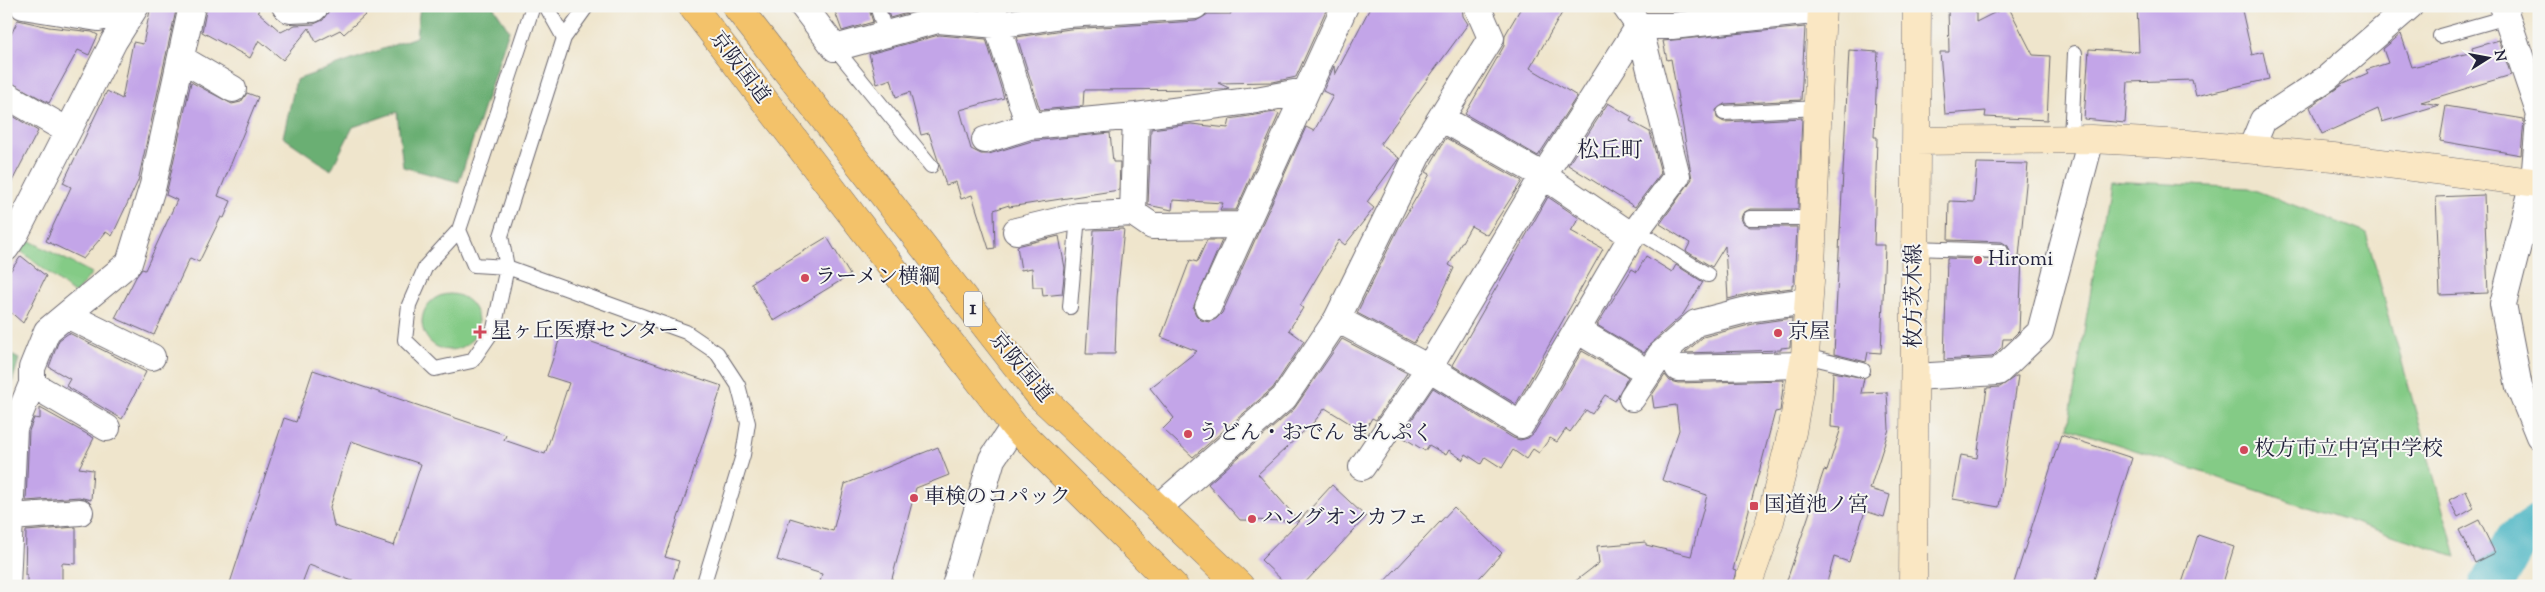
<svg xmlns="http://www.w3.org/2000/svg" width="2545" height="592" font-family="'Sorts Mill Goudy','Noto Serif JP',serif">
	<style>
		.green { fill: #84cb86; stroke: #537660 }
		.forest { fill: #6baf73; stroke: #466857 }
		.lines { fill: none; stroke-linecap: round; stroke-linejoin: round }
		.river { stroke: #46b4c2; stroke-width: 44 }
		.building { fill: #c3a5e8; fill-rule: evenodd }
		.lane-casing { stroke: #6a666e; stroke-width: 16 }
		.street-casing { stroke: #6a666e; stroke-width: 28 }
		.secondary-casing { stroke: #6a666e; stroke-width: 29 }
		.highway-casing { stroke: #6a666e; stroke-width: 29 }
		.lane { stroke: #fff; stroke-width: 14 }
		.street { stroke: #fff; stroke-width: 26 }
		.secondary { stroke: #fae7c3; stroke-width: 28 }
		.highway { stroke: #f3c26a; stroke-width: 28 }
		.poi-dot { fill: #d1495b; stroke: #f6f6f2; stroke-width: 2 }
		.labels { text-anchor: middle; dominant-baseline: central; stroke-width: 4; stroke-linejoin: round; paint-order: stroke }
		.shield { fill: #f6f6f2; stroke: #626272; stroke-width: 1 }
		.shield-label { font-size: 20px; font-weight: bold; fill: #22223b }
		.street-label { font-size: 21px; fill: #22223b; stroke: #f6f6f2 }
		.poi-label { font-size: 21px; fill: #22223b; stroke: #f6f6f2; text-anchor: start }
		.neighbourhood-label { font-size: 22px; fill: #22223b; stroke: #f6f6f2 }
	</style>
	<rect width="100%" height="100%" fill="#f6f6f2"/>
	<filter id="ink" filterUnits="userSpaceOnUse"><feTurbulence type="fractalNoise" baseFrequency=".02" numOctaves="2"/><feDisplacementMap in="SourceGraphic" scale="10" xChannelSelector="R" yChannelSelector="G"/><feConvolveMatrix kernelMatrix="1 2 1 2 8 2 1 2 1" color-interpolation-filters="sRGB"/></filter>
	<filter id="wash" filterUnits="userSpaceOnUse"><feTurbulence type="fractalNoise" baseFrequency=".0096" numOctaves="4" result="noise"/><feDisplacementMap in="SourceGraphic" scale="20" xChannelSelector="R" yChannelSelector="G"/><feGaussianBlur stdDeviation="1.12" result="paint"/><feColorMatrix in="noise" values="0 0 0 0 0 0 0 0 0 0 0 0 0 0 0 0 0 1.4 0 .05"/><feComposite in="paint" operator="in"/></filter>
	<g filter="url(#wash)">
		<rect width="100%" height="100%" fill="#efe5cc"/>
		<!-- green -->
		<path class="green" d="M2109,181L2249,188L2366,233L2456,556L2068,428Z
			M26,239L92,273L75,294L17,248Z
			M422 322a28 28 0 1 1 56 0a28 28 0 1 1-56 0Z"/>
		<!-- forest -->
		<path class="forest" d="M420,6H493L509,30L459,182L403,167L397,112L353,127L331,170L283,137L296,80L416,37Z
			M6,352L19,359L6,403Z"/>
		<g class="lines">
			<!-- river -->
			<path class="river" d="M2491,586L2516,541L2539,527"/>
		</g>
		<g id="blocks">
			<!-- building -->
			<path class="building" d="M151,6H177L138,181L112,236L106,232L83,259L46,241L71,187L63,183L107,91L122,99L133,42L143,44Z
				M207,6H259L258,12L281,32L295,25L314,24L323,20L331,6H375L344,34L340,30L316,42L309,28L283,60L259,40L250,58L202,32Z
				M833,6H868L873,22L842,31Z
				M886,6H931L890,18Z
				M1263,6H1328L1296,77L1273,82L1218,83L1229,88L1224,89L1084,90L1083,106L1040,110L1017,37L1070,29L1196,21L1208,14H1231L1230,9Z
				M1371,6H1462L1463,16L1468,24L1380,144L1399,158L1367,202L1374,208L1345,245L1339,240L1300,306L1303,308L1289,330L1304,341L1273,388L1193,457L1163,429L1174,418L1150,388L1197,351L1161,337L1190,260L1197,262L1207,240H1222L1193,308L1196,315L1201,320L1209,322L1216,319L1222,313L1306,127L1314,131L1333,96L1323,91L1334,66L1335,75Z
				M1522,6H1566L1530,68L1577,96L1538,156L1465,114L1504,46L1505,35Z
				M1948,6H1976V22L2008,6L2033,55L2050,56L2047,120L1985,117L1986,111L1945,114L1940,52H1949Z
				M2137,6H2241L2252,55L2263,52L2269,79L2196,96L2192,80L2128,82L2125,123L2084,119L2089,49L2139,52Z
				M18,20L49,27L92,32L98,35L89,55L78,50L49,103L6,80V45Z
				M1805,27L1801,100L1724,104L1716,110L1717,118L1724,122L1802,118L1798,209H1750L1743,213L1741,218L1743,223L1750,227H1797L1794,284H1792V288L1752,293L1728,299L1725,246L1712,267L1686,251L1690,243L1660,224L1692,179L1671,59L1667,60L1663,41Z
				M2401,34L2412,67L2473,52L2472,48L2499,40L2511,75L2421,102L2439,105L2382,122L2378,109L2322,134L2310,107L2343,84L2368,73L2366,70L2388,63L2383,49Z
				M939,35L986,39L1004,98L960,110L971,149L981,154H989L1032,141L1110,133L1113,162H1120L1119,190L1009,207V205L994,210L995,248L989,249L972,195L961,199L956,182L946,185L929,133L921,135L910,92L896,97L891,79L877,84L869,54Z
				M1849,50L1878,52L1874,137H1877L1874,245H1885L1881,353L1868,352L1866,362L1834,354Z
				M191,82L232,104L241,102L247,93L258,97L218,196L231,201L224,218L221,217L199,262L190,258L154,335L115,318L136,277L142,269L145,270L177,200L166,195Z
				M1608,103L1632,117L1630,121L1650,132L1661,173L1635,207L1568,165Z
				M2446,106L2524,119L2521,155L2440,141Z
				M6,112L38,131L6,193Z
				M1275,112L1279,114L1236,210H1220L1223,203L1173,200L1172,210L1148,205L1151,129L1191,124L1228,128L1230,119Z
				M1446,138L1522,181L1487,235L1471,226L1449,265L1454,268L1434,311L1414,343L1357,313L1399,227L1430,174L1426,172Z
				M1977,163L2028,164L2019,257H2022L2019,331L2011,339H2003L2002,347L1992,357L1944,360L1947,258L2001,260L2006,258L2010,252L2008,246L2002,242L1948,240L1949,201L1974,202Z
				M2484,195L2488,293L2440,295L2436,197Z
				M1548,197L1579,218L1571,231L1603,249L1516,404L1452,365Z
				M1124,229L1117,297L1115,354H1086L1094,230Z
				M1059,236L1065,268L1062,294L1043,296L1042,287H1033L1032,268L1021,270L1017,246Z
				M827,237L850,275L774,321L751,283Z
				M21,256L46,276L23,323L6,308V277Z
				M1646,256L1672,272L1676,265L1703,282L1683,314L1651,343L1644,353L1597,325L1632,269L1637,272Z
				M1792,318L1790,347L1781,348V350L1685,353L1703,337L1757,323Z
				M562,332L722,386L665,557L679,561L671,586H366L309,565L301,586H229L284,418L296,422L313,370L506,435L504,440L545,454L569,383L547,376ZM351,441L421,464L394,546L334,526L330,507Z
				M69,333L146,372L122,419L66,386L70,379L49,367L59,340Z
				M1342,339L1407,373L1376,420L1372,418L1364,432L1325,408L1314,422L1258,474L1299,521L1332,485L1366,517L1302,586H1288L1261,560L1299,521L1240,520L1208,484L1294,409Z
				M1582,351L1628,377L1615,401L1605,395L1592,414L1586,410L1570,432L1566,429L1557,442L1550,438L1539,453L1533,449L1526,459L1513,450L1502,468L1485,457L1481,464L1466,454L1463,460L1449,450L1446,455L1429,445L1425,451L1401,436L1433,388L1513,438L1520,440L1528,438L1534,433Z
				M1833,372L1864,378L1861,393L1887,392L1889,429L1870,489L1890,495L1884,517L1865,511L1849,562L1834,557L1826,586H1785L1824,470L1827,471L1841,428L1831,427Z
				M1665,375L1670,381L1678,383L1784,380L1780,411L1775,412L1733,570L1736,571L1732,586H1569L1599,563L1597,546L1646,542V545L1691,556L1707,495L1662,480L1679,430L1676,405L1654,408L1652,395Z
				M2016,376H2018L1999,507L1953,499L1961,455L1977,458L1987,388L2000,387Z
				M40,408L94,438L79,468L93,470L91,500L79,497L26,501L29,431L34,418L40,419Z
				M2061,435L2132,458L2092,586H2013Z
				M938,447L949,475L916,488L890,586H819L822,574L777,560L790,518L833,531L845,484Z
				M2466,491L2474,508L2458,517L2449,500Z
				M1454,507L1502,553L1472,586H1380Z
				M2479,520L2495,553L2475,563L2459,530Z
				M76,527V564L62,563V586H27V575H25L26,531Z
				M2198,535L2234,547L2222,586H2181Z"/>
		</g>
	</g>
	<g filter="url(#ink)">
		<use href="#blocks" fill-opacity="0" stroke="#6a666e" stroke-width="1"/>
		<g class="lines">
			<!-- lane casing -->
			<g class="lane-casing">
				<path id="lane" d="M533,6L459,230L426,266L409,305L405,340L435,369L472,361L494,329L507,267L501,236L564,38L587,6
					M546,6L564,38
					M877,6L886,34
					M2440,36L2507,17
					M835,48L931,166
					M1724,113L1817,108
					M2071,139L2075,53
					M1750,218H1813
					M459,230L474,265L507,267L686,332L717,353L738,385L748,423L743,455L703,586
					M1636,230L1708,275
					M1915,248L2001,251
					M1070,307L1078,216
					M1805,356L1863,370"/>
			</g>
			<!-- street casing -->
			<g class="street-casing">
				<path id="street" d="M23,6L98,18L132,10L130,6
					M285,6L290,10L313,9L316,6
					M803,6L835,48L938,20L997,25L993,6
					M2503,6L2539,112
					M1639,26H1672L1822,10
					M182,59L233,89
					M6,95L68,131
					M1441,118L1544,176L1632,236
					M2539,120L2534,182L2503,304L2519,387L2539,436
					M1029,126L997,25L1068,14L1195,6
					M985,140L1029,126L1136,116L1256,100L1305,91
					M2251,149L2263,120L2327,78L2410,6
					M1133,213L1136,116
					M1016,231L1078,216L1133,213L1152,226L1246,225
					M6,248L16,233L114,41L136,6
					M1208,307L1345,6
					M67,315L152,357
					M1337,319L1429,368L1521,425L1632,236L1677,176L1639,26L1625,6
					M1577,330L1634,364
					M1678,368L1802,365
					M1914,377L1998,372L2040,332L2091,139
					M32,384L107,428
					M1632,398L1661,354L1696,323L1754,308L1809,301
					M1362,467L1429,368L1540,181L1639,26
					M1159,507L1284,398L1337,319L1418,154L1491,38L1477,6
					M6,514L11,517L80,512
					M7,586L14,428L32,384V368L47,331L129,263L153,185L192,6
					M955,586L992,459L1014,426"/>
			</g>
			<!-- secondary casing -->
			<g class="secondary-casing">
				<path id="secondary" d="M1916,141L2091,139L2187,144L2333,157L2539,183
					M1747,586L1770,521L1792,432L1805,356L1811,266L1822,6
					M1913,586L1917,6"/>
			</g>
			<!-- highway casing -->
			<g class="highway-casing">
				<path id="highway" d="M692,6L1014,426L1174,586
					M736,6L1040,396L1240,586"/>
			</g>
			<!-- lane -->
			<use href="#lane" class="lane"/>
			<!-- street -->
			<use href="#street" class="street"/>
			<!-- secondary -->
			<use href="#secondary" class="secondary"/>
			<!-- highway -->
			<use href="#highway" class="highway"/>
		</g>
	</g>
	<!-- markers -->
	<g class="poi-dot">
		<circle cx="1978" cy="260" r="5"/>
		<circle cx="805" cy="278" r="5"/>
		<path d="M477.5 324.5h5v5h5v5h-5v5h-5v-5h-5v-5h5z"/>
		<circle cx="1778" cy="333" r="5"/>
		<circle cx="1188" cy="434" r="5"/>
		<circle cx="2244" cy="450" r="5"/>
		<circle cx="914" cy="498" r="5"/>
		<rect x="1749" y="501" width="10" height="10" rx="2.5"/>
		<circle cx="1252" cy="519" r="5"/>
	</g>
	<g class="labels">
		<!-- shield labels -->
		<rect class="shield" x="964" y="291.5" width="18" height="35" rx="4"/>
		<g class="shield-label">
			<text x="973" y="309">1</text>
		</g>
		<!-- street labels -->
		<g class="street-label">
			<text transform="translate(739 68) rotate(53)">京阪国道</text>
			<text transform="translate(1915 296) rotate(-90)">枚方茨木線</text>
			<text transform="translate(1020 368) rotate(50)">京阪国道</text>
		</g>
		<!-- poi labels -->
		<g class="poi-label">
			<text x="1988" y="260">Hiromi</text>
			<text x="815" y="278">ラーメン横綱</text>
			<text x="491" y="332">星ヶ丘医療センター</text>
			<text x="1788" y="333">京屋</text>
			<text x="1198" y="434">うどん・おでん まんぷく</text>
			<text x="2254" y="450">枚方市立中宮中学校</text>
			<text x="924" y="498">車検のコパック</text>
			<text x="1764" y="506">国道池ノ宮</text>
			<text x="1262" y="519">ハングオンカフェ</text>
		</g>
		<!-- neighbourhood labels -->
		<g class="neighbourhood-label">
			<text x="1610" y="152">松丘町</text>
		</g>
	</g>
	<!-- margin -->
	<rect width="2545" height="592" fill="none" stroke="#f6f6f2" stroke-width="25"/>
	<!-- north arrow -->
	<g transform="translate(2488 58) rotate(79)" stroke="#f6f6f2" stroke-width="4" paint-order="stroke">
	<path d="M0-4L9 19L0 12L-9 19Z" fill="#22223b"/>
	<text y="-8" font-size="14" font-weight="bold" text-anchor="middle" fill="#22223b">N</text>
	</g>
</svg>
